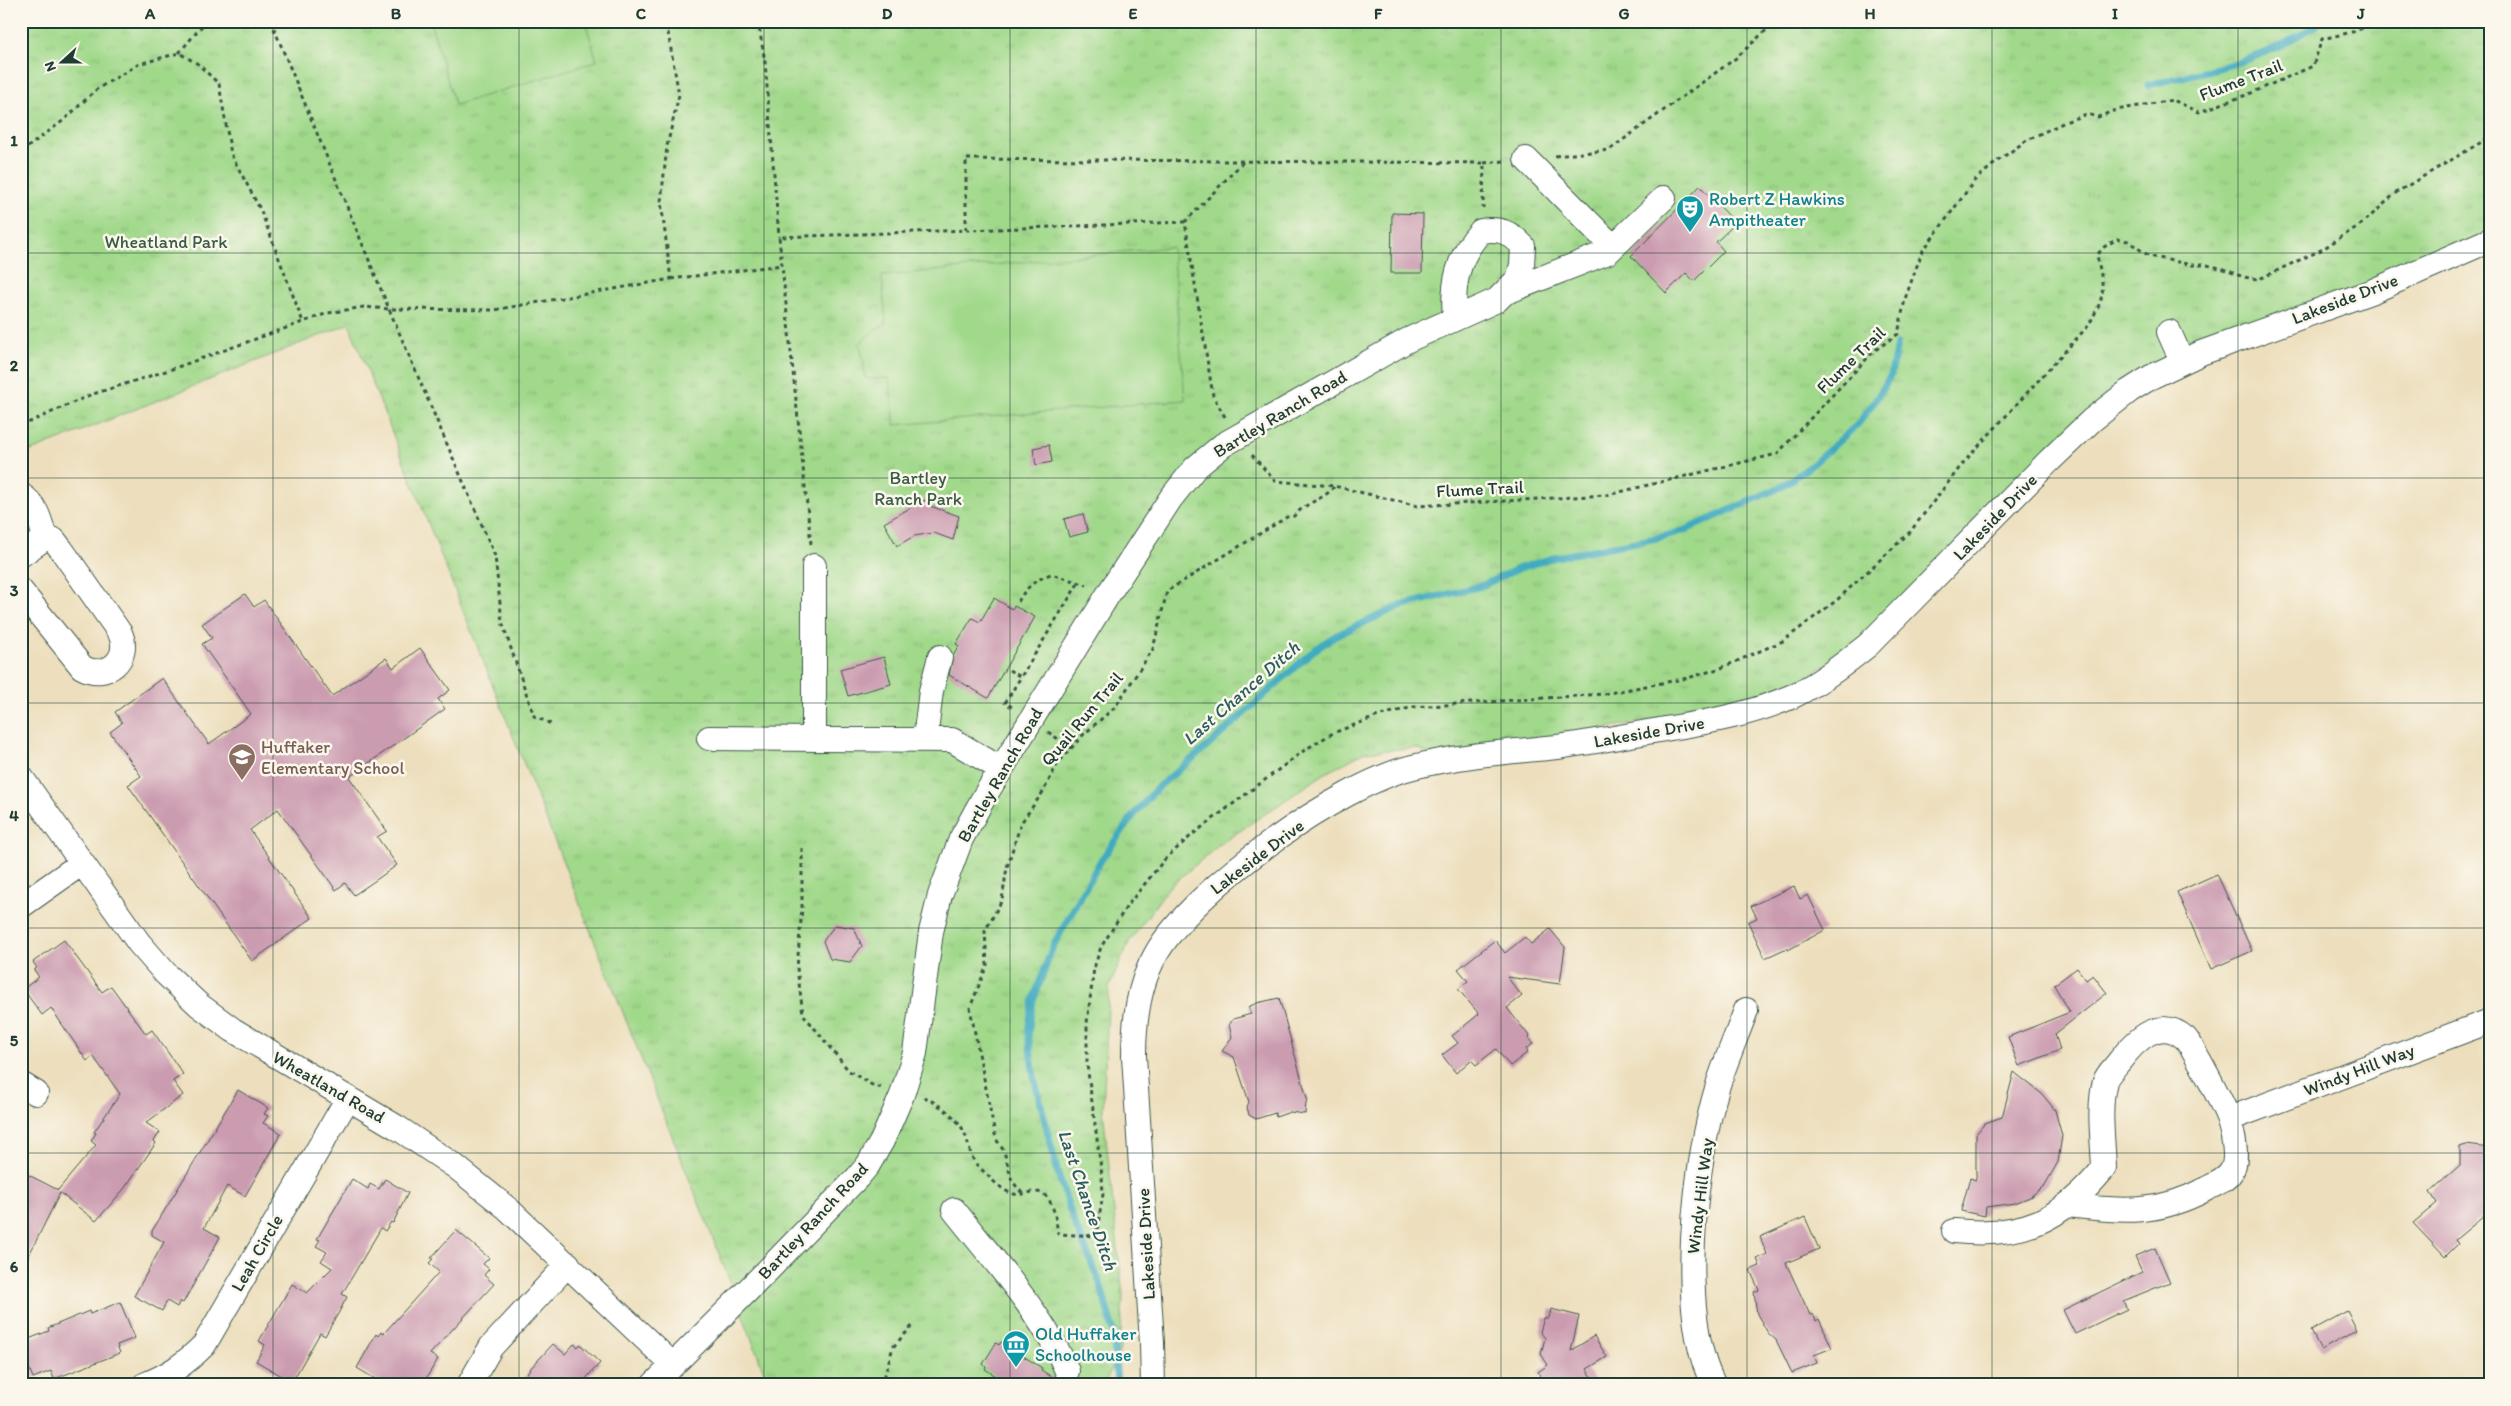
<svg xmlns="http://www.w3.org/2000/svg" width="2511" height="1406" font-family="Itim,sans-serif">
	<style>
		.park { fill: url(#park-tufts); stroke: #608b60 }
		.pitch { fill: #a1d98b; stroke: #608b60 }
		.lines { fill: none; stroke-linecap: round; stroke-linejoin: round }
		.stream { stroke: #3faabf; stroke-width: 7 }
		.building { fill: #cb9bb0 }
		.minor-casing { stroke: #3e5549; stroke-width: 26 }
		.path { stroke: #3e5549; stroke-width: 3; stroke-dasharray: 4 4; stroke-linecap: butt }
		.minor { stroke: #fff; stroke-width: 24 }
		.grid { fill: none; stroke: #1f3d34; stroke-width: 1; stroke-opacity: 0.55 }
		.labels { text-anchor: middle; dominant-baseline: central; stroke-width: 5; stroke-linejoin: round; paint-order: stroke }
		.street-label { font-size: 18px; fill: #1f3d34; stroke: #fbf7ec }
		.culture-label { font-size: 18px; fill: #0d838f; stroke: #fbf7ec; text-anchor: start }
		.park-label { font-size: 18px; fill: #395c45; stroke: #fbf7ec }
		.education-label { font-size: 18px; fill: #785e54; stroke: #fbf7ec; text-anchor: start }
		.water-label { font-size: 19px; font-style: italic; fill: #295e5e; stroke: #fbf7ec }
		.neatline { fill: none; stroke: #1f3d34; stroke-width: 2 }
		.grid-label { font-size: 16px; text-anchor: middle; font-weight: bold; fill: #1f3d34 }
	</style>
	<defs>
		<pattern id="park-tufts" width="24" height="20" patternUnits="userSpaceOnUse" patternTransform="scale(1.25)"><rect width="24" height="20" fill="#a1d98b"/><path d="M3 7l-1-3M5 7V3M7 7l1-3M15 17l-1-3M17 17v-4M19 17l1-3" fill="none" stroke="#8abb79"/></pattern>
	</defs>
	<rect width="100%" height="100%" fill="#fbf7ec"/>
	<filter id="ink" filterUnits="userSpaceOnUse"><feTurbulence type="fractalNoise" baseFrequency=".02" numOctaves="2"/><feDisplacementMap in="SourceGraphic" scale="10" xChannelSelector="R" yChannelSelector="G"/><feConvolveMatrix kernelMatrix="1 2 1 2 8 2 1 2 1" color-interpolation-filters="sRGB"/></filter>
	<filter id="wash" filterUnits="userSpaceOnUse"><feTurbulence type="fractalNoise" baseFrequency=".0096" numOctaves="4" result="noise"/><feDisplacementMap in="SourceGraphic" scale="20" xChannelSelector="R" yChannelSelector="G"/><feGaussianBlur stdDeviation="1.12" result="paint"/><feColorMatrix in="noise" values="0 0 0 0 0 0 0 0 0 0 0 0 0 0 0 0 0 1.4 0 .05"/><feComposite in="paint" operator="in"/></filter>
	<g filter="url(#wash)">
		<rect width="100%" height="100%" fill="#eddfbd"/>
		<!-- park -->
		<path class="park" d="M21,21H2490V236L2134,376L1891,620L1777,699L1435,757L1417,748L1365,752L1324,774L1219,845L1168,888L1129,942L1109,987L1103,1110L1123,1296L1120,1350L1104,1385H769L729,1279L349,324L21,455Z"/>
		<!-- pitch -->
		<path class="pitch" d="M430,21H585L597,61L455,105Z
			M1172,247L1185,400L895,425L889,378L866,379L860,343L876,329L886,324L882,276Z"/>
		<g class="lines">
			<!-- stream -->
			<path class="stream" d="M2148,85C2209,70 2269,61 2320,21
				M1117,1385L1113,1330L1100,1283L1074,1222L1059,1177L1034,1077L1028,1033L1033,1001L1053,946L1101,860L1136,812L1158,787L1208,746L1313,651L1335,636L1400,606L1481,586L1520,568L1556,557L1662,537L1688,529L1783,486L1813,464L1858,424L1875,401L1891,375L1897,344"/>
		</g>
		<g id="blocks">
			<!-- building -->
			<path class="building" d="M1700,186L1736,223L1716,242L1724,251L1694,281L1686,273L1666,293L1631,256Z
				M1392,213L1423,214L1422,273H1391Z
				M1049,445L1052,462L1036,465L1033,448Z
				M930,500V506L959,516L953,540L934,533L914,536L897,546L884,523L910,508L909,502Z
				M1083,514L1088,532L1069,537L1064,519Z
				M245,594L254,607L264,600L332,696L386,658L393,668L420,648L450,690L438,699L445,709L349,777L387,831L377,837L397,865L376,880L354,895L345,883L336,890L278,809L250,830L312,918L252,961L128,785L141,776L110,732L122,723L115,712L162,678L209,744L251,714L202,644L212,638L202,624Z
				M994,598L1012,609L1014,606L1035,617L988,698L949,675L953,656L959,646L956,644L972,618L980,622Z
				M884,657L891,684L848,696L840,669Z
				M2217,874L2252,951L2211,969L2177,892Z
				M1794,886L1800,899L1808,895L1825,930L1788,950L1787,948L1765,958L1748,922L1757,918L1751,906Z
				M835,925L854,928L862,946L850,962L830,959L823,941Z
				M1550,929L1565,947L1560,984L1507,977L1522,996L1507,1008L1530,1037L1528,1038L1533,1044L1526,1049L1528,1052L1510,1066L1496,1049L1476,1065L1471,1060L1456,1073L1442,1055L1458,1043L1452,1036L1479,1014L1458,989L1468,981L1458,969L1495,940L1505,953L1525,937L1531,944Z
				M64,940L102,992L111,986L146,1034L152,1030L183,1074L173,1081L183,1095L146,1123L160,1132L154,1141L156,1143L124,1189L96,1221L60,1193L21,1271V1171L58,1190L96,1145L91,1141L96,1133L94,1132L120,1094L93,1056L87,1061L51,1008L42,1015L23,989L39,977L34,970L37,968L33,962Z
				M2077,968L2086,980L2093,975L2107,993L2055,1034L2060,1050L2019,1066L2008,1037L2070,1012L2054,985Z
				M1279,998L1308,1102H1306L1305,1114L1290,1112L1276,1117L1275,1113L1256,1119L1249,1115L1247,1107L1249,1102L1234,1057L1222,1051L1232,1037L1229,1025L1233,1019L1251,1014L1248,1007L1257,1003Z
				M2014,1072L2042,1094L2055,1110L2062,1136L2058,1162L2045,1185L2030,1197L2015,1203L1986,1207L1985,1216L1961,1211L1970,1178L1976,1180V1134L1985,1123L2002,1117Z
				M238,1090L268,1108L264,1114L268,1116L263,1123L281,1133L245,1196L227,1186L204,1228L220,1237L183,1303L180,1301L177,1307L167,1301L162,1311L134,1296L164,1242L152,1235V1231Z
				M2466,1145L2490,1148V1211L2455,1240L2458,1244L2445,1257L2413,1223L2437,1203L2430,1192L2460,1165V1147Z
				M352,1179L368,1189L370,1184L379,1189L385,1179L408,1193L393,1223L391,1222L385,1231L381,1228L342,1294L347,1297L339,1312L325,1336L320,1333L292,1382L256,1361L265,1345L259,1341L292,1284L307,1293L332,1268L321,1261L327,1252L316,1246L320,1240L317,1239Z
				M1805,1217L1819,1249L1786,1263L1810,1315L1813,1314L1816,1321L1819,1319L1832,1348L1814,1355L1817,1363L1792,1373L1776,1340L1768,1333L1757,1314L1754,1292L1759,1290L1750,1270L1760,1266L1757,1259L1767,1254L1760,1237Z
				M456,1230L489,1258L483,1264L489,1269L484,1275L494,1284L430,1354L438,1359L422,1385H385L357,1368L376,1334L378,1336L381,1332L384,1333L439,1272L429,1263L433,1259L431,1258Z
				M2155,1248L2170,1282L2123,1301L2127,1309L2075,1334L2063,1310L2142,1272L2135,1256Z
				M120,1302L135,1338L117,1345L120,1353L54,1379L51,1371L33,1378L21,1348V1342L49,1331L48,1328L89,1311L90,1314Z
				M1551,1309L1579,1316L1571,1351L1594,1336L1607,1357L1587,1369L1597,1385H1547L1538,1372L1548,1365L1541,1354L1545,1338L1540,1332L1544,1318H1549Z
				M2347,1311L2357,1330L2321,1350L2311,1331Z
				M1001,1342L1042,1368L1041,1370L1064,1385H1010L985,1369L986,1367L983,1364L996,1343L999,1345Z
				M553,1344L565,1354L574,1344L578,1347L580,1344L600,1363L580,1385H520L529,1370Z"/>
		</g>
	</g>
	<g filter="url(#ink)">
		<use href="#blocks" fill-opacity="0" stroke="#3e5549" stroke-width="1"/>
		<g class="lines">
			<!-- minor casing -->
			<g class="minor-casing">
				<path id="minor" d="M1526,159L1613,247
					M1509,291L1608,252L1664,198
					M2169,332L2182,361
					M21,495C37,505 40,521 45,538
					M21,555L45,538
					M21,591L82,667C106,681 132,659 120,633L61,549L54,540L45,538
					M709,738L952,740L1001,769
					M814,739V566
					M925,740L931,691L940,657
					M21,777L139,943L166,974L199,1005L233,1030L398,1128L456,1167L508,1209L672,1364
					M21,906L82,863
					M21,1084L36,1093
					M2229,1119L2490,1021
					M954,1210C991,1257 1045,1317 1067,1371
					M1954,1231C2022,1238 2061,1221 2104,1168C2103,1140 2098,1108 2105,1081C2107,1075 2114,1068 2118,1063C2134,1042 2158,1015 2185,1038C2191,1043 2227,1111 2229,1121C2233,1134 2239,1160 2231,1172C2226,1180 2214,1185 2206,1189C2156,1216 2121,1211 2067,1205
					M144,1385C169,1375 185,1364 204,1345L348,1098
					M469,1385L491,1347L568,1264
					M653,1385L768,1270L858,1177L868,1165L882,1141L902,1095L915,1053L931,932L940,895L961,839L984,797L1109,593L1171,498L1195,468L1223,445L1408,340L1497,300L1518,279L1522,265L1523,246C1510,232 1500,228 1481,231C1457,257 1452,285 1455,319
					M1153,1385L1152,1343L1134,1056C1134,1021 1138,985 1156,954C1193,889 1340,784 1413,767C1460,755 1509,752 1557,747C1594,742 1629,735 1665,729C1709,722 1752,714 1793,696C1820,683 1844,664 1868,645L2049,461L2092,420L2129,391L2151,377L2201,353L2373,291L2490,240
					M1714,1385C1676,1316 1695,1159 1718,1085C1726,1060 1737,1035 1746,1010"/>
			</g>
			<!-- path -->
			<path class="path" d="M271,21L389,309L495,556L502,622L534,716L551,724
				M758,21L765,62L779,237
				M179,53L206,21
				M21,152L64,120L97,89L139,64L179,53L198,64L219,84L231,154L261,211L303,322
				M1555,156L1609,150L1736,58L1776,21
				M1484,163L1504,161
				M966,230V159L1484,163L1483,208
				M671,279L782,265
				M1225,417L1213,396L1185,222L1243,162
				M21,426L90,395L172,369L328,313L364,307L389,309L494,310L671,279L661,202L667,146L679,95L666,21
				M1252,455L1275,481L1334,486L1418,506L1607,495L1777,454L1874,351L1898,334L1905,299L1922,252L1975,180L1999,160L2027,140L2065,122L2087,114L2098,117L2116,110L2173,100L2199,112L2249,94L2313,66L2322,39L2352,32L2382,21
				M811,544L779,237L1185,222
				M1018,602C1026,587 1035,580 1051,574L1087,585
				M1009,670L1021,677
				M1012,707L1005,703L1079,582
				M1048,732L1071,748
				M802,848V908L797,968L803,1014L849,1071L872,1085L882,1088
				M924,1097C938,1104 958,1117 964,1132C970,1145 969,1159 981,1169C991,1178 1001,1191 1014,1194C1022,1196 1030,1191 1037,1192C1054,1194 1056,1221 1058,1234L1096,1236L1103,1194L1102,1176L1087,1065V1023L1094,968L1101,947L1127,906L1164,860L1193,834L1306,749L1333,733L1381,715L1414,707L1604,694L1688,678L1721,668L1783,641L1837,600L1910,532L1964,462L2088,326C2107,293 2104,291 2097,255L2104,247L2117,239L2128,241L2149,256L2192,265H2207L2224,269L2243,277L2259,279L2321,250L2363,223L2397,192L2490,137
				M1022,1193L1012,1181L1004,1151L996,1139L970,1008L987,965L985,931L1002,900L1007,867L1021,823L1043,792L1058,763L1083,735L1115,707L1153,649L1167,591L1287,517L1294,516C1307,501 1322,501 1334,487
				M882,1385L893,1347L915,1323"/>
			<!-- minor -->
			<use href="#minor" class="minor"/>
		</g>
	</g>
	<!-- grid -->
	<path class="grid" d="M273,21V1385M519,21V1385M764,21V1385M1010,21V1385M1256,21V1385M1501,21V1385M1747,21V1385M1992,21V1385M2238,21V1385M21,253H2490M21,478H2490M21,703H2490M21,928H2490M21,1153H2490"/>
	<!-- icons -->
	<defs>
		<g id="theatre-pin" transform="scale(1.4375)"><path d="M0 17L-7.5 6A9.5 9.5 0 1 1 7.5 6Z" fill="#0f9aa8" stroke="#fbf7ec"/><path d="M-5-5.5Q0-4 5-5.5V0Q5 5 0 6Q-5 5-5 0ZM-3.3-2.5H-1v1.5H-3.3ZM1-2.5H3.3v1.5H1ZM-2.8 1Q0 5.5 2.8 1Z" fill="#fff"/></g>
		<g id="school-pin" transform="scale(1.4375)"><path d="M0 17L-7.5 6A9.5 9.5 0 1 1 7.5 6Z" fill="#8d6e63" stroke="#fbf7ec"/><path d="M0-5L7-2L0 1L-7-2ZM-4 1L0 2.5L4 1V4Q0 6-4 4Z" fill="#fff"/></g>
		<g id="museum-pin" transform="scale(1.4375)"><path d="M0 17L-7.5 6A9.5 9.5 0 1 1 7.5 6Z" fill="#0f9aa8" stroke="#fbf7ec"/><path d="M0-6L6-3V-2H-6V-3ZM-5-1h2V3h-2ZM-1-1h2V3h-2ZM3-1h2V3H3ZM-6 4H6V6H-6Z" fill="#fff"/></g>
	</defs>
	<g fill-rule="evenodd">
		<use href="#theatre-pin" x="1690" y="209"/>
		<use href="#school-pin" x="242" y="757"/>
		<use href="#museum-pin" x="1016" y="1344"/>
	</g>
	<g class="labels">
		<!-- street labels -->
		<g class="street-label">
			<text transform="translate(2241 80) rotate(-21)">Flume Trail</text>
			<text transform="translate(2345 299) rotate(-21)">Lakeside Drive</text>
			<text transform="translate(1851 360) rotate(-44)">Flume Trail</text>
			<text transform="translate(1280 414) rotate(-31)">Bartley Ranch Road</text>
			<text transform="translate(1480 489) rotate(-3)">Flume Trail</text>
			<text transform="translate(1995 517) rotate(-46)">Lakeside Drive</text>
			<text transform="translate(1082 719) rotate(-50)">Quail Run Trail</text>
			<text transform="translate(1649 732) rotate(-10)">Lakeside Drive</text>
			<text transform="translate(1000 775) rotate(-60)">Bartley Ranch Road</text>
			<text transform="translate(1257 857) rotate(-37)">Lakeside Drive</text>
			<text transform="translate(2359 1070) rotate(-21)">Windy Hill Way</text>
			<text transform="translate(329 1087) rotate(30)">Wheatland Road</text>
			<text transform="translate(1700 1196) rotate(-83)">Windy Hill Way</text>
			<text transform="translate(813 1221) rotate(-47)">Bartley Ranch Road</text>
			<text transform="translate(1146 1244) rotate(-93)">Lakeside Drive</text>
			<text transform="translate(257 1253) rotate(-60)">Leah Circle</text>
		</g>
		<!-- culture labels -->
		<g class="culture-label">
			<text x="1709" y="199">Robert Z Hawkins<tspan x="1709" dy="21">Ampitheater</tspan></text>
			<text x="1035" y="1334">Old Huffaker<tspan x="1035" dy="21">Schoolhouse</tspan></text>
		</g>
		<!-- park labels -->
		<g class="park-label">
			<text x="166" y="242">Wheatland Park</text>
			<text x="918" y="478">Bartley<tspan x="918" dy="21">Ranch Park</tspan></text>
		</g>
		<!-- education labels -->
		<g class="education-label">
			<text x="261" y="747">Huffaker<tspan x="261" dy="21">Elementary School</tspan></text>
		</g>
		<!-- water labels -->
		<g class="water-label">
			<text transform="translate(1241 693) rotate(-41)">Last Chance Ditch</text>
			<text transform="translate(1088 1200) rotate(71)">Last Chance Ditch</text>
		</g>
	</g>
	<!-- margin -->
	<rect width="2511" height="1406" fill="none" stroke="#fbf7ec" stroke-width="55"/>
	<!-- north arrow -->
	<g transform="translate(62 62) rotate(249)" stroke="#fbf7ec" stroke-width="4" paint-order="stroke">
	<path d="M0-4L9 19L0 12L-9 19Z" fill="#1f3d34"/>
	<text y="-8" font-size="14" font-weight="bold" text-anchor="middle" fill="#1f3d34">N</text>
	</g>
	<rect x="28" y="28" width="2456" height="1350" class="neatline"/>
	<g class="grid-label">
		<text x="150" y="19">A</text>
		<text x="396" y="19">B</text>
		<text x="641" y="19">C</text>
		<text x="887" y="19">D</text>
		<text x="1133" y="19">E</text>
		<text x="1378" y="19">F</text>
		<text x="1624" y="19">G</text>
		<text x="1870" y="19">H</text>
		<text x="2115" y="19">I</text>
		<text x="2361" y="19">J</text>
		<text x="14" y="146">1</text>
		<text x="14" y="371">2</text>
		<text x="14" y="596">3</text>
		<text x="14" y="821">4</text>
		<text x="14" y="1046">5</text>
		<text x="14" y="1272">6</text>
	</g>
</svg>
